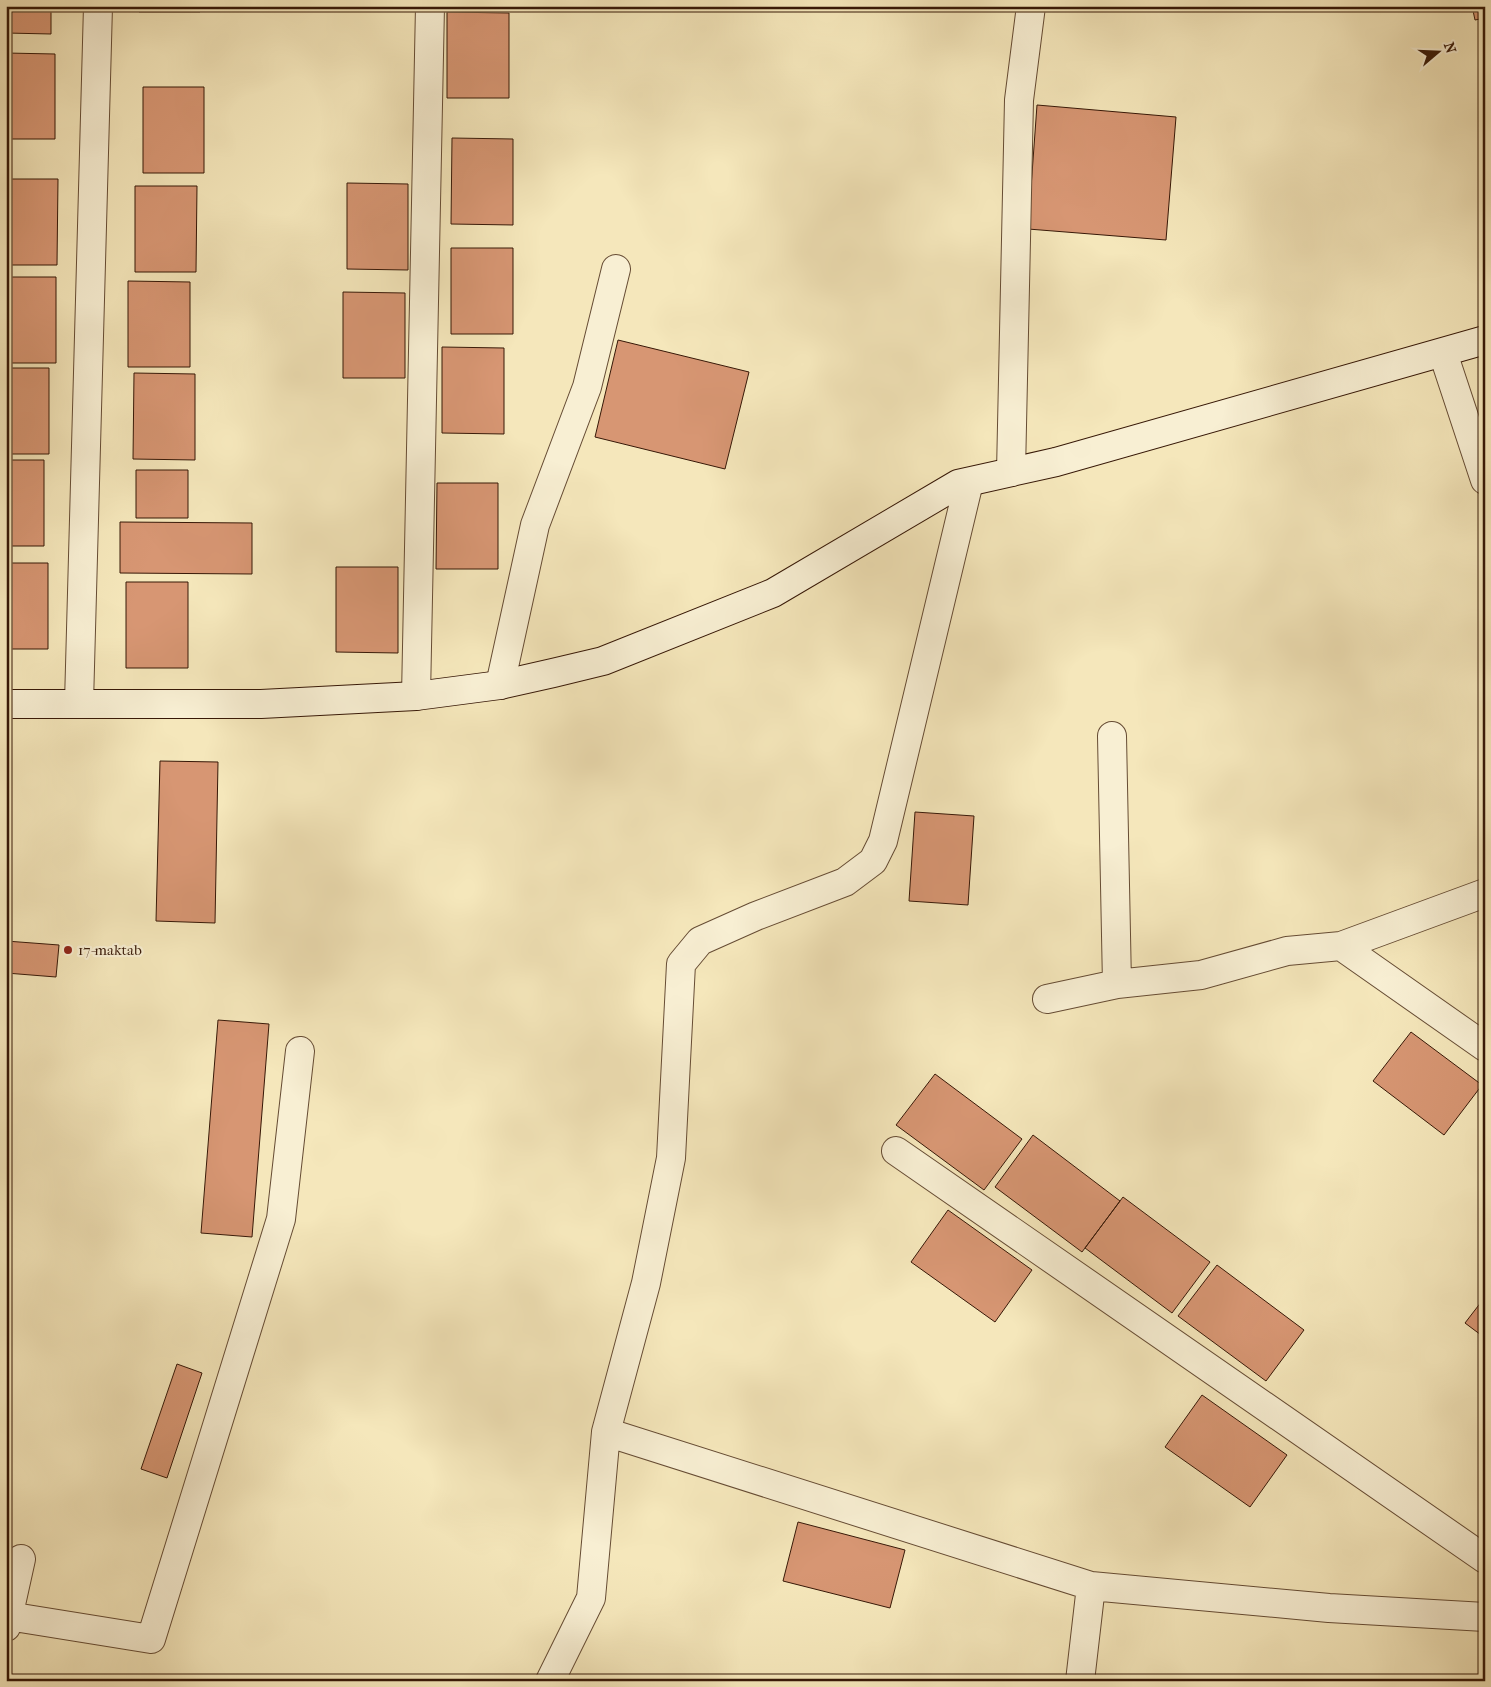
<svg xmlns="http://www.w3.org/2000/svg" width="1491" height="1687" font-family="'IM FELL French Canon',serif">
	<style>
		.building { fill: #d79673; stroke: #371807 }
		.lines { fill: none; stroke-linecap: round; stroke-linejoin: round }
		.street-casing { stroke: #664c34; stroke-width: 30 }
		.secondary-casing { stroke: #371807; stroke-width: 30 }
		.street { stroke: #f8efd3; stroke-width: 28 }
		.secondary { stroke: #f8efd3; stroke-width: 28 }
		.poi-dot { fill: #8f2418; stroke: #f8efd3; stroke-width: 2 }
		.labels { text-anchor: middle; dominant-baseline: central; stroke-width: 4.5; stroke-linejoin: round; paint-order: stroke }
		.poi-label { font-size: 15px; fill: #371807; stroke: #f8efd3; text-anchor: start }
	</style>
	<rect width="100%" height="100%" fill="#f5e7bb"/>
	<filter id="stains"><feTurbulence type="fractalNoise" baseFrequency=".004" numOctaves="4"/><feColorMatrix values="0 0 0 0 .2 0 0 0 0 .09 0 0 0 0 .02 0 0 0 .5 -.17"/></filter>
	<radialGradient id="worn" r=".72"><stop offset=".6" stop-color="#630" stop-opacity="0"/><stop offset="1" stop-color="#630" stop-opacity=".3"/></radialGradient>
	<!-- building -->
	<path class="building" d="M6,6H51V34L6,33Z
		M139,6H200V12H139Z
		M1472,6H1485V18L1475,20Z
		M447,12L509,13V98H447Z
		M6,53L55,54V139H6Z
		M143,87H204V173H143Z
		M1037,105L1176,117L1166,240L1028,229Z
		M452,138L513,139V225L451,224Z
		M6,179H58L57,265H6Z
		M347,183L408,184V270L347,269Z
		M135,186H197L196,272H135Z
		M451,248H513V334H451Z
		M6,277H56V363H6Z
		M128,281L190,282V367H128Z
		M343,292L405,293V378H343Z
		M618,340L749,372L725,469L595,437Z
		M442,347L504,348V434L442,433Z
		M6,368H49V454H6Z
		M134,373L195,374V460L133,459Z
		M6,460H44V546H6Z
		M136,470H188V518H136Z
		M437,483H498V569H436Z
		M120,522L252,523V574L120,573Z
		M6,563H48V649H6Z
		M336,567H398V653L336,652Z
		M126,582H188V668H126Z
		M160,761L218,762L215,923L156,921Z
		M915,812L974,816L968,905L909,901Z
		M6,941L59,945L56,977L6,973Z
		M218,1020L269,1024L252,1237L201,1233Z
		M1411,1032L1482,1085L1444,1135L1373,1081Z
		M935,1074L1022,1139L984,1190L896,1125Z
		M1033,1135L1120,1201L1082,1252L995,1187Z
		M1123,1197L1210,1262L1172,1313L1085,1248Z
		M948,1210L1032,1270L995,1322L911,1262Z
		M1217,1265L1304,1330L1266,1381L1178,1316Z
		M1485,1297V1338L1465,1323Z
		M177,1364L202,1373L167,1478L141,1469Z
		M1202,1395L1287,1455L1250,1507L1165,1447Z
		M798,1522L905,1550L890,1608L783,1581Z"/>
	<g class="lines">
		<!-- street casing -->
		<g class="street-casing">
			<path id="street" d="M1443,353L1485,480
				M1011,472L1019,100L1031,6
				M500,685L535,525L587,387L616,269
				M416,696L430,6
				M79,703L98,6
				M1112,736L1117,984
				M1485,893L1341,946L1485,1047
				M1047,999L1117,984L1201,975L1287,951L1341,946
				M896,1151L1485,1559
				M606,1432L1091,1586L1329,1608L1485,1617
				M8,1616L151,1639L281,1219L300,1051
				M6,1627L21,1559
				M550,1681L591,1598L606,1432L646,1283L671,1158L681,964L700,941L756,916L845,882L873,861L883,841L969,482
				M1080,1681L1091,1586"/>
		</g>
		<!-- secondary casing -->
		<g class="secondary-casing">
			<path id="secondary" d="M6,704H261L416,696L500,685L553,673L603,661L773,593L958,484L1056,462L1485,340"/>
		</g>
		<!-- street -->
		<use href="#street" class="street"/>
		<!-- secondary -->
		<use href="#secondary" class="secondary"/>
	</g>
	<!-- markers -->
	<circle class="poi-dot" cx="68" cy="950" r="5"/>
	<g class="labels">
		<!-- poi labels -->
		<g class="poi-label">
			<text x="78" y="950">17-maktab</text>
		</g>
	</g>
	<!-- margin -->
	<rect width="1491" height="1687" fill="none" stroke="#f5e7bb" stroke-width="25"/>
	<rect x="8" y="8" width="1476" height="1672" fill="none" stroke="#371807" stroke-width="2.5"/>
	<rect x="12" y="12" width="1466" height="1662" fill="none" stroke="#371807"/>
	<!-- north arrow -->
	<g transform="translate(1438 52) rotate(71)" stroke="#f8efd3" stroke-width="4" paint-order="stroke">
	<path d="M0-4L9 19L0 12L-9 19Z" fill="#371807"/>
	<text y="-8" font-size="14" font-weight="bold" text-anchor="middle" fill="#371807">N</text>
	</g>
	<rect width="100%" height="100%" filter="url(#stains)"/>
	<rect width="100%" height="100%" fill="url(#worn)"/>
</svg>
